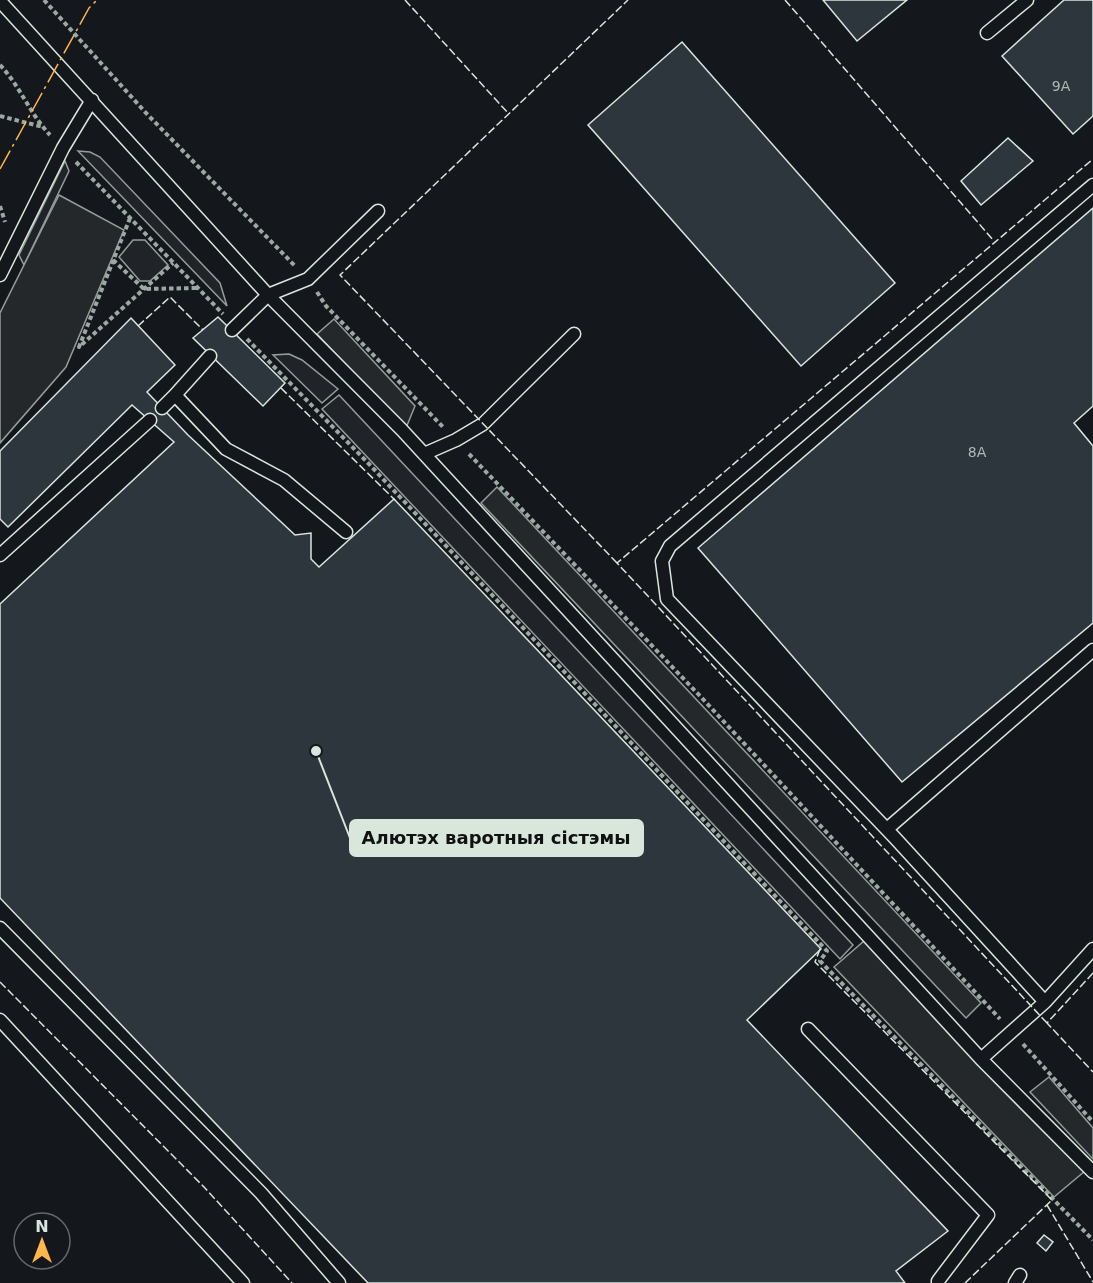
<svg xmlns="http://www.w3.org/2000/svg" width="1093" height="1283" font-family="'DejaVu Sans',sans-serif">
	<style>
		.green { fill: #202428; stroke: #939e99; stroke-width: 1.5 }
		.parking { fill: #24282b; stroke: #939e99; stroke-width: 1.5 }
		.building { fill: #2c363c; stroke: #d8e6dc; stroke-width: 1.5 }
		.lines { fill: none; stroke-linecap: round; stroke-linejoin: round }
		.service-casing { stroke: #d8e6dc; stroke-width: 15 }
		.path { stroke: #9da8a2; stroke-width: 4; stroke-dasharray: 4.5 3; stroke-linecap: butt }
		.service { stroke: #14181c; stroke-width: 12 }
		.fence { stroke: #d8e6dc; stroke-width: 1.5; stroke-dasharray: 8 3; stroke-linecap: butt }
		.power { stroke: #ffb74d; stroke-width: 1.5; stroke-dasharray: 21 4.5 3 4.5; stroke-linecap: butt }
		.labels { text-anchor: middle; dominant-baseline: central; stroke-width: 4.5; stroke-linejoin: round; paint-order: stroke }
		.number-label { font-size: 14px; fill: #adbab4 }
		.leader { fill: none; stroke: #d8e6dc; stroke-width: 2 }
		.callout-dot { fill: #d8e6dc; stroke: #14181c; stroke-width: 2 }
		.callout { fill: #d8e6dc; stroke: #d8e6dc; stroke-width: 2 }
		.callout-label { font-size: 18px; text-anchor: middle; font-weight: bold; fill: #111 }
	</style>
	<rect width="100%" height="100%" fill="#14181c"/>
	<!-- green -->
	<path class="green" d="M78,151L90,152L100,157L220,283L227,306Z
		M65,161L69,171L24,265L19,255Z
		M133,240H145L168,265L150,281H140L119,257Z
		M289,354L302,360L338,389L322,403L273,355Z
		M339,395L853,945L840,959L322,409Z"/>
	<!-- parking -->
	<path class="parking" d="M59,195L124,230L66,367L0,443V313Z
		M334,319L415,406L406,428L317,334Z
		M497,487L981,1003L966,1018L481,503Z
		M864,941L1085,1171L1054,1197L834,967Z
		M1049,1077L1093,1128V1159L1030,1092Z"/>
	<!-- building -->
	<path class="building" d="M823,0H907L857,41Z
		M1064,0H1093V116L1073,134L1002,56Z
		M682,42L895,283L801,366L588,125Z
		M1008,138L1033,161L981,205L961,181Z
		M1093,208V406L1074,423L1093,446V623L902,782L698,548Z
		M218,317L285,383L263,406L193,338Z
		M131,318L175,365L147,392L188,435L295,535L311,533V559L319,567L394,499L821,949L747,1020L948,1231L896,1271L905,1283H368L0,898V604L174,442L132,405L8,527L0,519V451Z
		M1044,1235L1053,1242L1046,1251L1037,1243Z"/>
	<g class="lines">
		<!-- service casing -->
		<g class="service-casing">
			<path id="service" d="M0,1L268,295L402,430L981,1059L1093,1172
				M987,33L1027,0
				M0,275L63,148L92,100
				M232,330L268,295L308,279L378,211
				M210,356L175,395L226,449L284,480L346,532
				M162,408L175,395
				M424,454L456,440L483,424L574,334
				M0,555L150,420
				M887,829L1093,650
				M0,928L261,1193L339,1283
				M1045,1002L1093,949
				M0,1020L243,1283
				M808,1029L988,1215L938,1281V1283
				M981,1059L1045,1002L895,838L667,599L662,561L670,546L1093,185
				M1015,1283L1020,1275"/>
		</g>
		<!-- path -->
		<path class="path" d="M44,0L146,113L295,266
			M0,65C20,86 30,114 50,135
			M0,116L43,127
			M76,162L223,314
			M0,206L5,222
			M130,218L79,347L173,263
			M113,260L144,289L197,288
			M317,292L326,306L443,427
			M247,339L368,463L827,951L820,961L1093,1240
			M469,454L700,696L1000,1019
			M1023,1044L1093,1122"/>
		<!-- service -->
		<use href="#service" class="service"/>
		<!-- fence -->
		<path class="fence" d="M405,0L508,113
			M785,0L994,241
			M138,326L170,297L203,330
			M281,388L395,500
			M617,563L340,275L628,0
			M820,949L815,962L1052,1200L965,1283
			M1093,973L1047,1023L1093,1072
			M0,982L204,1187L292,1283
			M1047,1023L617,563L1093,159
			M1047,1205L1093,1282"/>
		<!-- power -->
		<path class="power" d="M0,169L89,8L97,0"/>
	</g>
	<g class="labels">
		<!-- number labels -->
		<g class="number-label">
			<text x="1061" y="86">9А</text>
			<text x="977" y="452">8А</text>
		</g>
	</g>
	<!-- callouts -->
	<path class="leader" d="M316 751L350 838"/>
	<circle class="callout-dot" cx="316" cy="751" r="6"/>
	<rect class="callout" x="350" y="820" width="293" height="36" rx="6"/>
	<g class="callout-label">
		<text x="496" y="844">Алютэх варотныя сістэмы</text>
	</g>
	<!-- north arrow -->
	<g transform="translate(42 1241)"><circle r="28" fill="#14181c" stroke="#626a69" stroke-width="1.5"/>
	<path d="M0-4.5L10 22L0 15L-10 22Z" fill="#ffb74d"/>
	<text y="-9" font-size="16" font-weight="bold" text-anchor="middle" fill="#d8e6dc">N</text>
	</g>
</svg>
